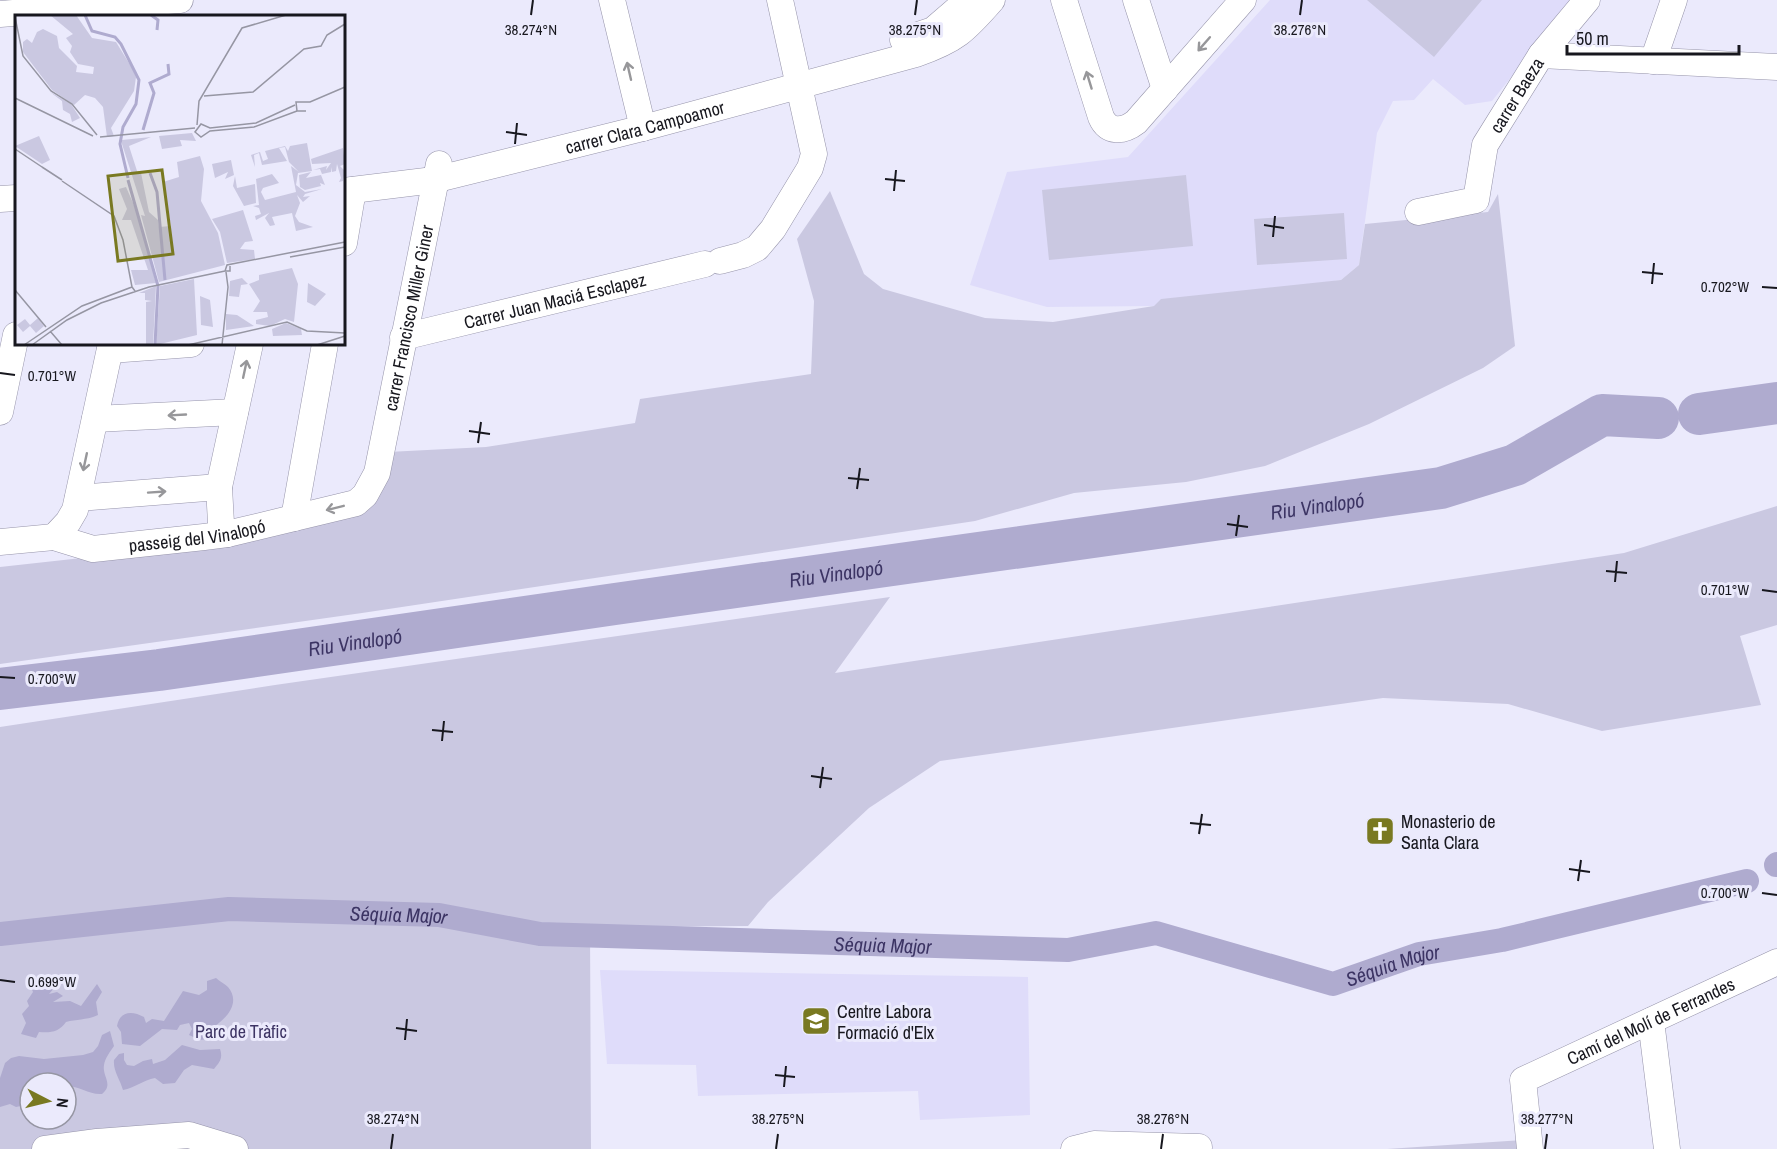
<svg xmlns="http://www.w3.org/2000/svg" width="1777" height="1149" font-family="'Archivo Narrow',sans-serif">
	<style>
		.built { fill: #dfdcfa }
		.green { fill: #cac8e1; fill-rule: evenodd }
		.water { fill: #afabcf }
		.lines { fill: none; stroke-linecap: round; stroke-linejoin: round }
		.canal { stroke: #afabcf; stroke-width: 24 }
		.river { stroke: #afabcf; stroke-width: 42 }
		.minor-casing { stroke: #9694aa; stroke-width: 27 }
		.minor { stroke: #fff; stroke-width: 26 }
		.oneway { stroke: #97979a }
		.ticks { fill: none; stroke: #17171e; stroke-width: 2 }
		.labels { text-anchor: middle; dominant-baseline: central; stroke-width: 6; stroke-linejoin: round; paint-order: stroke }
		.street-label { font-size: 18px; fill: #17171e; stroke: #ebeafc }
		.poi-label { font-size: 18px; fill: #17171e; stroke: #ebeafc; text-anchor: start }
		.park-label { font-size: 18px; fill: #3d3464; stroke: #ebeafc }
		.water-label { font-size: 20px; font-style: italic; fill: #3c3464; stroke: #ebeafc }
		.inset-river { fill: none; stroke: #afabcf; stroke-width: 3 }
		.inset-road { fill: none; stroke: #9696a3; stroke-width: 1.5 }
		.view { fill: #797921; fill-opacity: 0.15; stroke: #797921; stroke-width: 3 }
		.inset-edge { fill: none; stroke: #17171e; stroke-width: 3 }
		.ticks-label { font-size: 15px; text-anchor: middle; fill: #17171e; stroke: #ebeafc; stroke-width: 6; stroke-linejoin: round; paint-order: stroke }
	</style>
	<rect width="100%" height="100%" fill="#ebeafc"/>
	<!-- built -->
	<path class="built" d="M1270,0H1573L1492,101L1465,105L1433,79L1414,100L1393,101L1377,133L1359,265L1341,280L1155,306L1047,307L970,285L1007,172L1128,157Z
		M600,970L1028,977L1030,1115L920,1120L918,1091L698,1096L696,1065L607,1064Z"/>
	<!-- green -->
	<path class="green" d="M1367,0H1482L1434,57Z
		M1186,175L1193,246L1049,260L1042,190Z
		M830,191L864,274L883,289L985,318L1053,322L1154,306L1161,299L1341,280L1359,265L1365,224L1488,212L1498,194L1515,346L1483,368L1369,424L1265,466L1186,482L1074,493L975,521L362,613L0,664V567L209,544L372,502L388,452L486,447L635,423L640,399L811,374L814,301L797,239Z
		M1344,213L1347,259L1257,265L1254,219Z
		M1777,506V625L1740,636L1761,705L1602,731L1508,704L1383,698L940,761L869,808L768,902L748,926L590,927L591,1149H0V727L275,685L890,597L835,673L1624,553ZM30,1083H66V1119H30Z
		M1523,1140L1524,1149H1387Z"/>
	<!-- water -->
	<path class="water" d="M216,978C219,981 225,984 228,987C243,1005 222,1023 208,1030V1039L200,1040L189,1035L192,1029L189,1023L180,1025L177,1030L162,1029L140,1046L122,1044L121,1032L117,1026C120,1010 133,1011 144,1017L146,1023L152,1019L164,1021L183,991L199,995L207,990V981Z
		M42,980L51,982L55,987L49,994L57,992L63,996L53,1002L70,1001L81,1006L97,984L102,992L96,1002L98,1015C88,1020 77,1019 66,1022C59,1032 51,1033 39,1032L36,1038L21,1034L26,1023L22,1014L29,1006L27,1001L33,992L29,982Z
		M110,1031L114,1046C110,1052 105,1058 104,1065C102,1077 114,1084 102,1094C89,1095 80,1086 66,1086V1083L43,1081L30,1083V1092L21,1106L16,1107L10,1104L0,1107V1078L5,1063L11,1058L19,1056L44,1059L83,1055L93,1052L98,1046L102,1035Z
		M182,1045L200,1050L220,1049C223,1058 220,1062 214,1069L192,1065L184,1070L175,1083L163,1084L155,1078C143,1080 135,1088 123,1090C120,1079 113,1071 114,1060L119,1054L124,1053V1060L127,1065L134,1066L143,1061L152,1059L153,1064L165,1060Z"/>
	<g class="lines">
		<!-- canal -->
		<g class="canal">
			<path d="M1776,865L1777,864"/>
			<path id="s1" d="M0,934L229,909L439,915L540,934L1068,950L1156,933L1333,984L1419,954L1502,940L1747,881"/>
		</g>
		<!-- river -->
		<g class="river">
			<path d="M1699,414L1777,403"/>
			<path id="s2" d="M0,689L159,670L615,604L1441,488L1515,465L1602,415L1658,418"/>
		</g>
		<!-- minor casing -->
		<g class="minor-casing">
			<g id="minor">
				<path d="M612,0L643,128"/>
				<path d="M1064,0L1101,117C1108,133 1123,132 1136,122L1243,0"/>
				<path d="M1136,0L1165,89"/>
				<path d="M0,14L180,0"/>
				<path d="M903,40L933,30L968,0"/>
				<path d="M1541,55L1587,0"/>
				<path d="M1653,61L1674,0"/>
				<path id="s3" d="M344,191L434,180L643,128L916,54C956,40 965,31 992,0"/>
				<path d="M0,199L16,198"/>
				<path id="s4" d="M1418,212L1476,200L1485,145L1541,55L1777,67"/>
				<path d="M344,243L353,190"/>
				<path d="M720,261L743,255L757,248L773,229L810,168L814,154L780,0"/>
				<path id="s5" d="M403,337L705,264"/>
				<path d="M110,350L191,344"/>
				<path d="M0,412L16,335"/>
				<path d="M95,419L235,412"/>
				<path d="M78,498L219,487"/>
				<path d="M294,518L325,344"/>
				<path d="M227,534L221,523L219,487L250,344"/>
				<path d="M54,537L68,522L75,510L111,344"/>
				<path id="s6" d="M0,542L54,537L93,549L204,537L227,534L356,503L365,495L377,473L439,164"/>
				<path d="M1651,1021L1667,1149"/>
				<path d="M45,1149L97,1142L189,1135L235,1149"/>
				<path d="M1074,1149L1094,1144L1199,1147"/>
				<path id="s7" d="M1530,1149L1523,1080L1777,962"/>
			</g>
		</g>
		<!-- minor -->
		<use href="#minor" class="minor"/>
	</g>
	<!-- one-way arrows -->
	<defs><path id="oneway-shaft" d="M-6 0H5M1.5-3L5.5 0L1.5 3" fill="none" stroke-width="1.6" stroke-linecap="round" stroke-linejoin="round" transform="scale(1.5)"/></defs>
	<g class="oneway">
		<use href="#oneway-shaft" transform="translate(1204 44) rotate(131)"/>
		<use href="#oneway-shaft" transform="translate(629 71) rotate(-103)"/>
		<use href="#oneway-shaft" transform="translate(1089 80) rotate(-107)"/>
		<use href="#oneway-shaft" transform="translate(245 369) rotate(-78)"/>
		<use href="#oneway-shaft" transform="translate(177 415) rotate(177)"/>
		<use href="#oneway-shaft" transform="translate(85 462) rotate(102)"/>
		<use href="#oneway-shaft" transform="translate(157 492) rotate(-4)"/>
		<use href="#oneway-shaft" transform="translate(335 508) rotate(166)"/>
	</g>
	<!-- ticks -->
	<path class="ticks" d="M531,15L533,0M915,15L917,0M1300,15L1302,0M506,132L527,135M515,144L517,123M885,179L905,181M894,191L896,170M1264,225L1284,228M1273,237L1275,216M1642,272L1663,274M1652,284L1654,263M1762,287L1777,288M0,373L15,375M469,431L490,434M478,443L481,422M848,478L869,480M857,489L860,468M1227,524L1248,527M1236,536L1239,515M1606,571L1627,573M1615,582L1617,561M1762,590L1777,592M0,677L15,678M432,730L453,732M442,741L444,721M811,776L832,779M820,788L823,767M1190,823L1211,825M1199,834L1202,814M1569,869L1590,872M1578,881L1581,860M1762,893L1777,895M0,980L15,982M396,1028L417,1031M405,1040L407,1019M775,1075L795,1077M784,1087L786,1066M391,1149L393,1134M776,1149L778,1134M1161,1149L1163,1134M1545,1149L1547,1134"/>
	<!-- icons -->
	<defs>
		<g id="church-square" transform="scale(1.5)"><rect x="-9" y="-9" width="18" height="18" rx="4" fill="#797921" stroke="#ebeafc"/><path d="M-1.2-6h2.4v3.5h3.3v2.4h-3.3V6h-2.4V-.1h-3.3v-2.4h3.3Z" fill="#fff"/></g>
		<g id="school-square" transform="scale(1.5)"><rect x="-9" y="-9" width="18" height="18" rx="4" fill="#797921" stroke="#ebeafc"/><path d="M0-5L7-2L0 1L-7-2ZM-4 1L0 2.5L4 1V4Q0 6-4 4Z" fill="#fff"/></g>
	</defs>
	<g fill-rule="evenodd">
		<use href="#church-square" x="1380" y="831"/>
		<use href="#school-square" x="816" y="1021"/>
	</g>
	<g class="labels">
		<!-- street labels -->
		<g class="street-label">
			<text stroke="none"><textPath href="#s4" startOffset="174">carrer Baeza</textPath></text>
			<text stroke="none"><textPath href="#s3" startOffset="308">carrer Clara Campoamor</textPath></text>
			<text stroke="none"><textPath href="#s5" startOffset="156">Carrer Juan Maciá Esclapez</textPath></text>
			<text stroke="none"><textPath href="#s6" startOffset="558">carrer Francisco Miller Giner</textPath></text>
			<text stroke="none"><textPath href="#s6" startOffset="200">passeig del Vinalopó</textPath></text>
			<text stroke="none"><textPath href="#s7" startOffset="210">Camí del Molí de Ferrandes</textPath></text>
		</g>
		<!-- poi labels -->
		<g class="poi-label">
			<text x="1401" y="821">Monasterio de<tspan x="1401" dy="21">Santa Clara</tspan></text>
			<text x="837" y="1011">Centre Labora<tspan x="837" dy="21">Formació d'Elx</tspan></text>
		</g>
		<!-- park labels -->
		<g class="park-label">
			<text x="241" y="1031">Parc de Tràfic</text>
		</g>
		<!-- water labels -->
		<g class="water-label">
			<text stroke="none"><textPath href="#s2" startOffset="1330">Riu Vinalopó</textPath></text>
			<text stroke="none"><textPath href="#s2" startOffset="844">Riu Vinalopó</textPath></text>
			<text stroke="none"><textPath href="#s2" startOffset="358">Riu Vinalopó</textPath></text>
			<text stroke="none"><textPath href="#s1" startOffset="400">Séquia Major</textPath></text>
			<text stroke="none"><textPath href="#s1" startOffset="886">Séquia Major</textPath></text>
			<text stroke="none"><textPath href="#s1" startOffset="1408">Séquia Major</textPath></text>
		</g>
	</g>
	<!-- overview -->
	<g transform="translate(15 15)">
		<rect width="330" height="330" fill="#ebeafc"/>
		<path d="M35,0H61L77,23L101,27L117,53L121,62L119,76L96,113L99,121L92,122L88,92L80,83L70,80L59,90L37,75L8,37V27L12,24L17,28L22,17L28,14L42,21L44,33L62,51L61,57L78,59L79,52L63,49L55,37L57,31L51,23L58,19ZM35,77L56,89L65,103L57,107L55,99L48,95L47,86ZM177,118L181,126L165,125L167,131L147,134L144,121ZM24,121L35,145L27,149L0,131ZM136,122L114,131L123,159L126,158L134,197L143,205L144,212L156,211L148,167L164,162L162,147L185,141L189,154L186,186L203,218L210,250L144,267L126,200L130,201L107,129V125ZM292,128L297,156L283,158L281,170L290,177L307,174L290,179L288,182L295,181L288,187L282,180L285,188L280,201L284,207L298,212L281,216L277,198L257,202L260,210L255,211L250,203L254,198L241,205L240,201L246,199L244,193L238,191L244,190L241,164L257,159L264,168L248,173L246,177L250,185L281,177L276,151L284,157L274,147L270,132L264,133L272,146L247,150L244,138L239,140L240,152L236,140L245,137L248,146L253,144L250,136L270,131L273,136L275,131ZM328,133L330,149L325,151L330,156L328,166L324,167L326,163L322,149L321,156L317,157V152L316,157L307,159L305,154L298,155L312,151L311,155L316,148L297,149L296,144ZM216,145L219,160L210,164L213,157L200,163L197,149ZM296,157L291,163L306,160L310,170L305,168L306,171L290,175L285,172L284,160ZM220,161L222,173L240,169L241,188L229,191L218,171ZM111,172L122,197L141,268L120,270L116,255H133L116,205H107L112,194L104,174ZM228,195L238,226L230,227L225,234L239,235L240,244L212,248L205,217L197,204ZM277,253L283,269L279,307L270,304L255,311L241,309V305L253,302L252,297H238L245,286L234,269L244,265V260ZM227,263L233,269L226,270L224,282L214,281L215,266ZM179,264L182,320L141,330L145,271ZM293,268L311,279L300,291L292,287ZM141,271L138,330H131V287L137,286L130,285V278H124ZM185,281L195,285L198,312L186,310ZM211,299L222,300L239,311L211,315ZM23,303L29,311L21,318L15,311L8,317L2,310L10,304L15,310ZM271,308L286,314L287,320L258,321L257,314Z" fill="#cac8e1"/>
		<path class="inset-river" d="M70,0L77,16L100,22L106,29L124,65L121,89L108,112L105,129L113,163M136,0L143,5L142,15M128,115L139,78L135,68L154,59L153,49M135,158L142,177L150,265M113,165L143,271L140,330"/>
		<path class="inset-road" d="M0,2L8,41L36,76L57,89L82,120M189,81L238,77L289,34L306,31L312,20L330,9M0,83L78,121M280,90L241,108L195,113L186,109L180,117L186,122L195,116L239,112L282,96M291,96H282L281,87H295L330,72M182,110L184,86L227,13L271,0M85,122L180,113M0,134L27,152M27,152L47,165M47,166L99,201L108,225L117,272M275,242L330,232M215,251V256H210L212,250L330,227M0,275L31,312M35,316L47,330M9,330L67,291L117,272L120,276M17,330L52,305L86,288L134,272L210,256M173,330L272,307L292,316L330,318M207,330L213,272L211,257M302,330L330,321"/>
		<path class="view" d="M147,155L158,239L103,246L93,161Z"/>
		<rect width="330" height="330" class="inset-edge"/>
	</g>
	<g class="ticks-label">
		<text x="531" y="35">38.274°N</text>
		<text x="915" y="35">38.275°N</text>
		<text x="1300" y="35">38.276°N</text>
		<text x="1725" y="292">0.702°W</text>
		<text x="52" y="381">0.701°W</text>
		<text x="1725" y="595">0.701°W</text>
		<text x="52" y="684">0.700°W</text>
		<text x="1725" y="898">0.700°W</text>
		<text x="52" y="987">0.699°W</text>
		<text x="393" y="1124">38.274°N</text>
		<text x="778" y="1124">38.275°N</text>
		<text x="1163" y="1124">38.276°N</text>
		<text x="1547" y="1124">38.277°N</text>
	</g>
	<!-- north arrow -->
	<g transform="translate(48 1101) rotate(97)"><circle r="28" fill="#ebeafc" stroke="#9696a3" stroke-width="1.5"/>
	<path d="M0-4.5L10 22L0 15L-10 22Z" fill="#797921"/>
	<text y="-9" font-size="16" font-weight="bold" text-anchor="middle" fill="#17171e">N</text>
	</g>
	<!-- scale -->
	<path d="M1567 45v9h172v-9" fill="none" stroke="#17171e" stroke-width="3"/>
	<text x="1576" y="45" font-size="18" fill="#17171e" stroke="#ebeafc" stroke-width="4.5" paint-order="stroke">50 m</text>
</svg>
